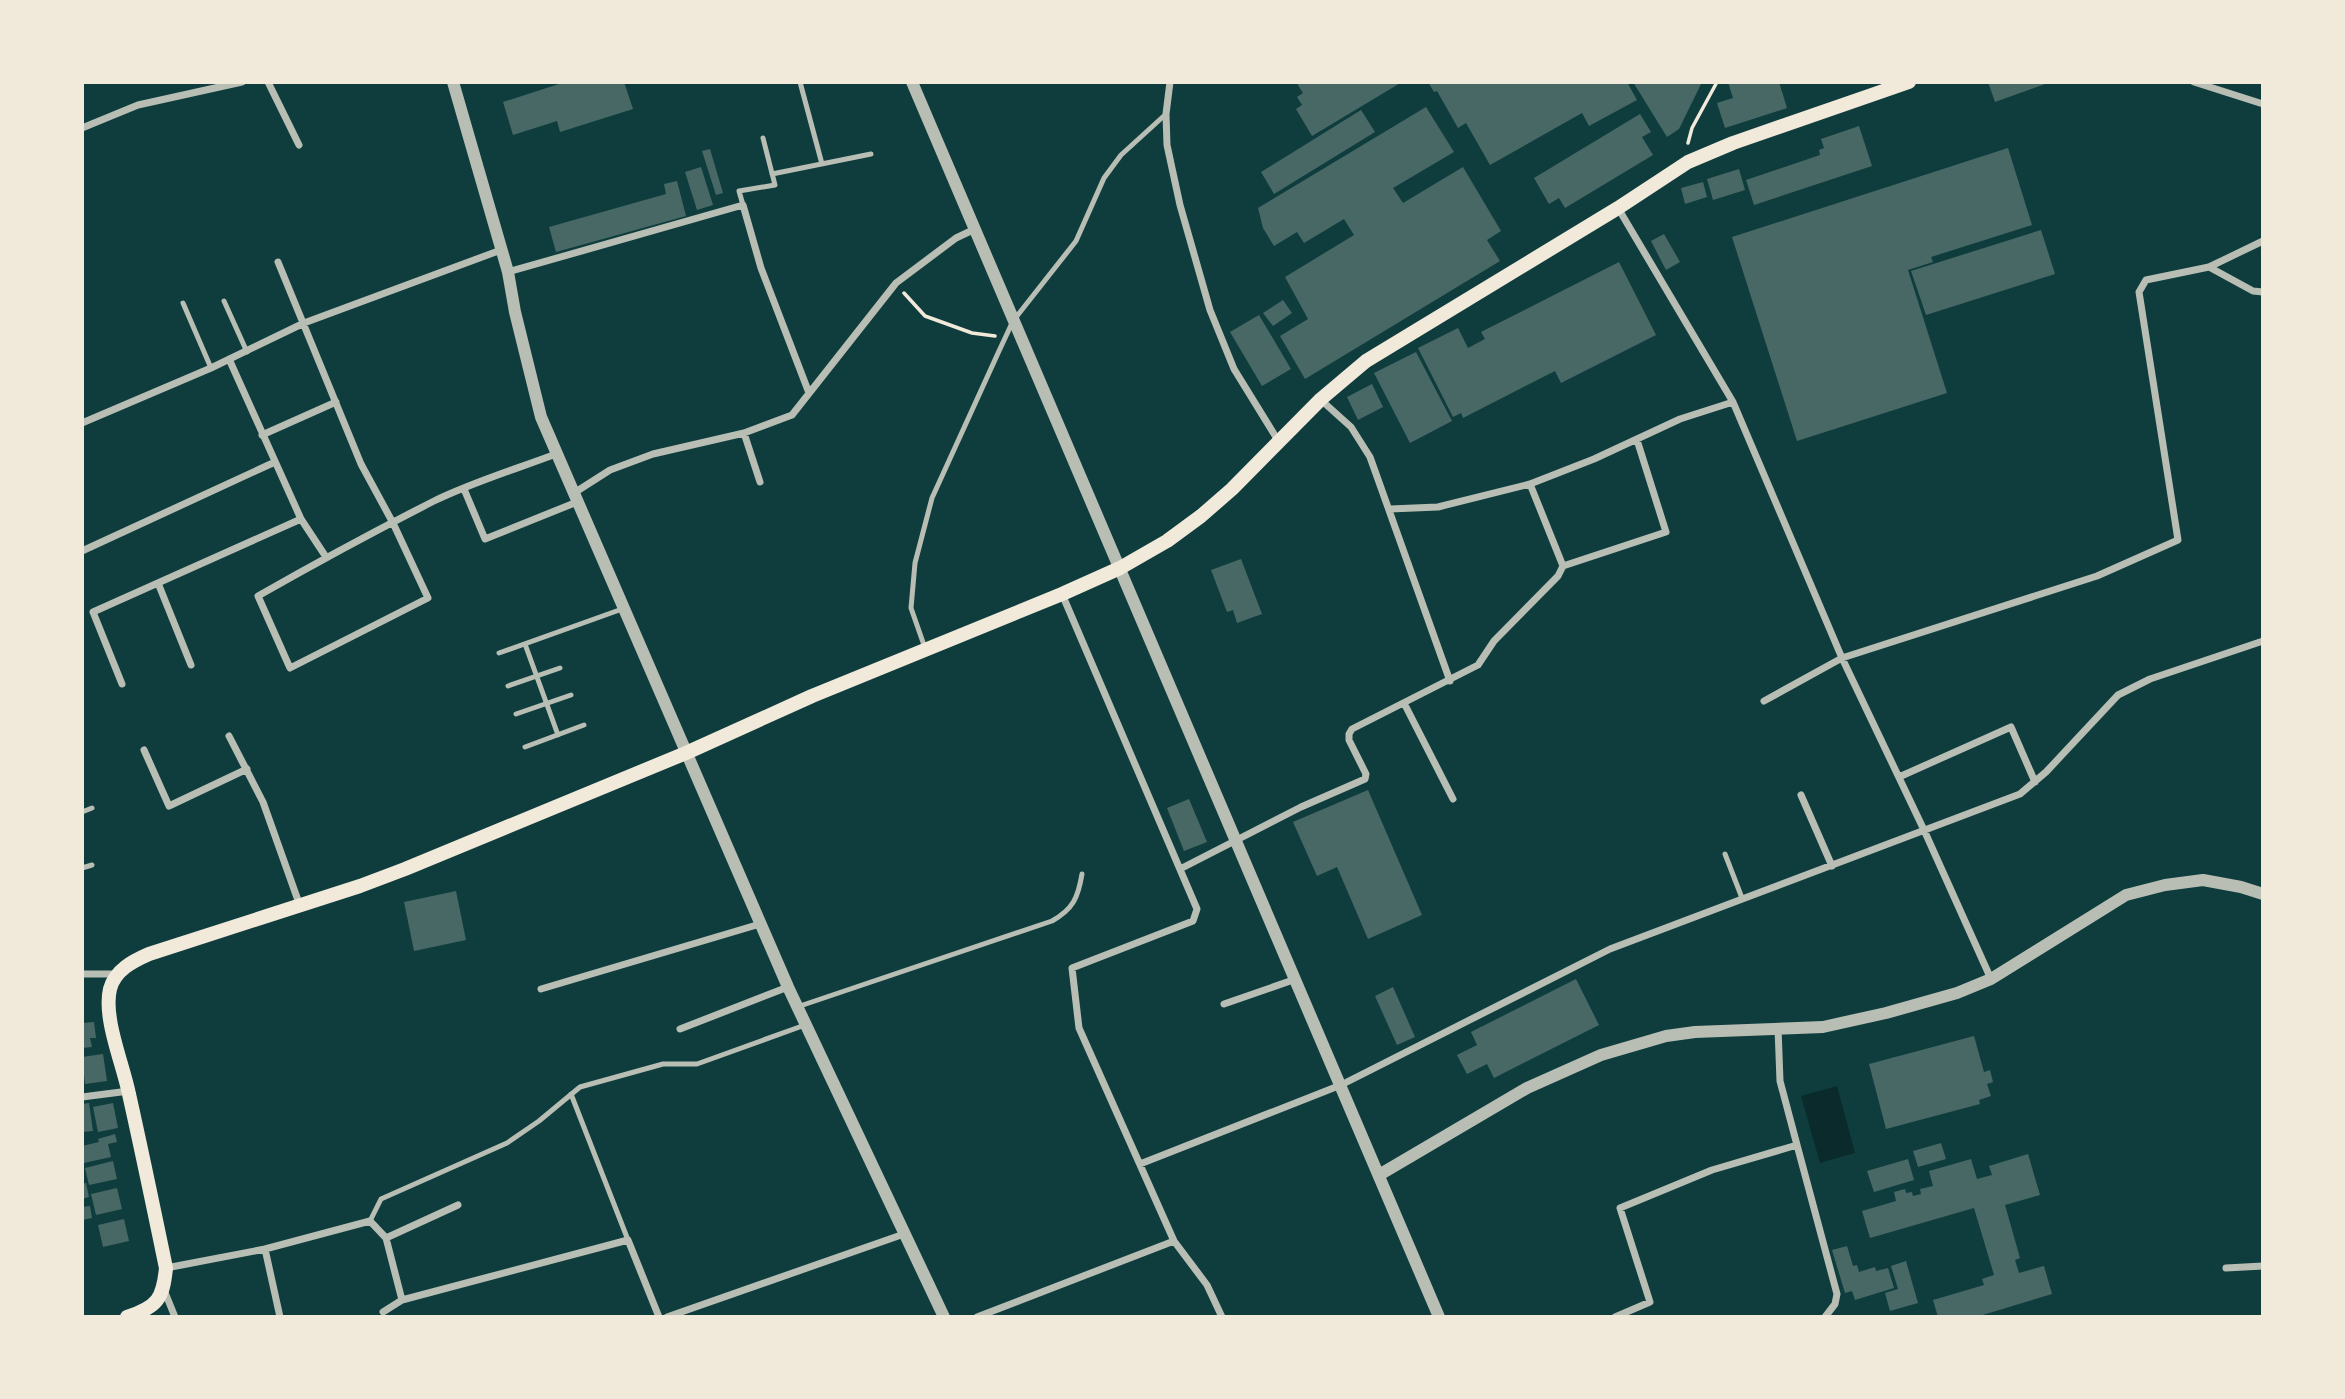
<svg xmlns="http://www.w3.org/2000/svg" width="2345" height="1399" font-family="Karla,sans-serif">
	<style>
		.water { fill: #0a2a2b }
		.building { fill: #486865 }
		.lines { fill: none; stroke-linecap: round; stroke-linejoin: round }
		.path { stroke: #f1e9da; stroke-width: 3.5 }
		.service { stroke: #b8beb3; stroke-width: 5 }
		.minor { stroke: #b8beb3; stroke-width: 7 }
		.tertiary { stroke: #b8beb3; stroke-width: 12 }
		.secondary { stroke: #f1e9da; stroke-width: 14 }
	</style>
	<rect width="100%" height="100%" fill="#0f3d3e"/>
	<!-- water -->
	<path class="water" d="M1837,1086L1855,1153L1820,1163L1801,1096Z"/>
	<!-- building -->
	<path class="building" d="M565,82H624L633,109L560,132L557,121L513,135L503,102Z
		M1296,82H1402L1312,136L1296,109L1302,105L1297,97L1303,93Z
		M1428,82H1627L1637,100L1589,126L1582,113L1490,165L1466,123L1458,128L1437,91L1434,92Z
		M1633,82H1702L1679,129L1667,137Z
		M1728,82H1779L1787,108L1725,128L1717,103L1733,98Z
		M1988,82H2048V83L1995,102Z
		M1426,107L1454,152L1393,188L1403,203L1463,167L1501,231L1487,240L1500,261L1305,379L1280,336L1308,319L1285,277L1354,235L1344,219L1304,243L1297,232L1274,246L1263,228L1258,208Z
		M1361,110L1375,132L1274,194L1261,172Z
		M1640,114L1651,132L1642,137L1653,155L1565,208L1559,198L1549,204L1534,178Z
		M1859,126L1872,166L1754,205L1746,180L1820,155L1819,150L1824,148L1821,139Z
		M2008,148L2032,225L1931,257L1933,262L1908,270L1947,393L1797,441L1732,237Z
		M710,149L723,193L716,195L702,151Z
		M701,167L713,205L697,210L685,172Z
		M1739,169L1745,190L1713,200L1707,179Z
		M677,181L686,216L556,252L549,227L666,194L664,184Z
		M1703,182L1707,197L1685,204L1681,188Z
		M2041,230L2055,274L1926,315L1911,271Z
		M1664,234L1680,262L1666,270L1651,241Z
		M1619,262L1656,335L1561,383L1555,371L1463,418L1461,413L1453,417L1418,348L1458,328L1468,348L1485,339L1481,332Z
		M1283,300L1292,313L1273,326L1263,313Z
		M1259,315L1291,369L1262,386L1230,332Z
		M1416,352L1452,421L1410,443L1374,373Z
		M1372,384L1383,407L1358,420L1347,397Z
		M1241,559L1262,614L1237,623L1233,610L1227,612L1211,570Z
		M1368,790L1422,915L1368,939L1337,867L1317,876L1293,822Z
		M1189,799L1207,842L1184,851L1167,808Z
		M456,891L466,940L414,951L404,902Z
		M1576,979L1599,1025L1494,1078L1487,1064L1467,1074L1457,1055L1477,1045L1471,1032Z
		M1393,987L1415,1037L1397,1045L1375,996Z
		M94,1022L96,1038H90L92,1047L82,1048V1023Z
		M1974,1036L1984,1072L1990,1070L1993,1082L1987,1084L1991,1096L1979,1100L1980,1104L1886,1129L1869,1064Z
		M103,1054L107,1081L85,1084L82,1057Z
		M89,1103L93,1131L82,1132V1104Z
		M113,1103L118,1128L98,1132L93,1107Z
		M115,1134L117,1142L108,1144L111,1157L84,1163L82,1146L99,1142L98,1139Z
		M1941,1143L1946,1159L1918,1167L1913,1151Z
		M2028,1154L2040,1195L2005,1205L2020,1258L2015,1260L2019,1273L2044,1266L2052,1294L1976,1317H1938L1933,1300L1984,1285L1982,1279L1994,1275L1974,1208L1870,1238L1862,1211L1896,1201L1894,1192L1905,1189L1906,1193L1912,1192L1913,1196L1921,1194L1920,1189L1933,1186L1929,1171L1971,1159L1977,1179L1992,1175L1989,1166Z
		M1908,1159L1914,1180L1874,1192L1867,1171Z
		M113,1161L117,1179L89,1185L85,1168Z
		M86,1183L89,1197L82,1199V1184Z
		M117,1188L122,1209L96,1215L91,1194Z
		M90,1206L92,1218L82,1220V1207Z
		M124,1219L129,1241L103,1247L98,1225Z
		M1847,1246L1853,1266L1857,1265L1859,1272L1875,1267L1876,1271L1888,1268L1894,1288L1855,1300L1852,1291L1845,1293L1832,1250Z
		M1906,1261L1918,1303L1890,1311L1885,1293L1898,1289L1891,1266Z"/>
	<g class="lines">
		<!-- path -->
		<path class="path" d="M1688,143L1692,128L1717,82
			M904,293L925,316L972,333L995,336"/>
		<!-- service -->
		<path class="service" d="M800,82L822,164
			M772,174L871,154
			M743,205L739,191L775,185L763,138
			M224,301L247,352
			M183,303L211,368
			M525,644L558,735
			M925,648L911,608L915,563L932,498L999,351L1013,321L1076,241L1104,178L1121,155L1166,114
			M499,653L625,608
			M508,686L560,668
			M516,714L571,695
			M525,747L584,725
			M82,812L92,808
			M1725,854L1742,898
			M82,868L92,865
			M797,1007L1052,921C1073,909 1078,898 1082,874
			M571,1094L628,1240
			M370,1221L381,1199L507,1143L539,1121L580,1087L663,1064H697L805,1025"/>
		<!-- minor -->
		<path class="minor" d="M268,82L299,145
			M1170,82L1166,114L1167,145L1180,205L1210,310L1234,369L1279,442
			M2194,82L2263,104
			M82,128L138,105L242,82
			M1618,208L1733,402L1842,658L1924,830L1991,979
			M278,262L361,464L393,523L428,598L290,668L258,596C316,563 375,531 434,501C473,482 516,469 556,454
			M2209,267L2253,291L2263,292
			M508,272L743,205L761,268L809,393
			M229,359L301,519L326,557
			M1321,400L1351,427L1370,457L1450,681
			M82,423L211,368L304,323L501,250
			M744,433L760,482
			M262,435L336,402
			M1530,484L1563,566
			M464,489L485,539L577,502
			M574,493L610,470L653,454L744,433L792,415L896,283L956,238L975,229
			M1390,509L1438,507L1530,484L1594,459L1680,419L1733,402
			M82,551L275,462
			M158,583L191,665
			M1062,594L1197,909L1193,921L1072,968L1079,1028L1174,1241L1207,1285L1222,1317
			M122,684L93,612L301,519
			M1764,701L1842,658L2097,576L2178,540L2139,292L2146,280L2209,267L2263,241
			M1404,703L1453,799
			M229,736L263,802L300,906
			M144,750L169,806L247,769
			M1899,777L2011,727L2035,782
			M1801,795L1832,866
			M1182,868L1301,807L1365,779L1366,774L1349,740V734L1352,729L1478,665L1494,641L1558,576L1563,566L1666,532L1637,440
			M82,974H117
			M541,989L760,924
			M1224,1004L1296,979
			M680,1029L788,987
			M82,1097L129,1091
			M1797,1145L1837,1294L1835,1304L1825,1317
			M1140,1164L1341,1085L1610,949L2020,794L2046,772L2118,695L2150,679L2263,641
			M386,1238L458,1205
			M265,1249L280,1317
			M166,1268L265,1249L370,1221L386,1238L402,1300L628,1240L659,1317
			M2226,1268L2263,1266
			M164,1290L175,1317
			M383,1312L402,1300
			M667,1317L904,1234
			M977,1317L1174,1241
			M1615,1317L1650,1302L1620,1208L1712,1170L1797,1145L1780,1081L1778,1028"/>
		<!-- tertiary -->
		<path class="tertiary" d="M453,82L508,272L515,312L541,417L788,987L944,1317
			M912,82L1439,1317
			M1379,1175L1527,1088L1601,1055L1666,1036L1695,1032L1823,1027L1886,1013L1957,993L1991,979L2126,895L2165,885L2203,880L2241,887L2263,894"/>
		<!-- secondary -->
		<path class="secondary" d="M127,1317C158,1307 163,1298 166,1268C154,1210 142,1152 129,1094C123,1064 103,1018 110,989C115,970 133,961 149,954L360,886L405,869L686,753L812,696L1062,594L1120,568L1167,541L1201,516L1232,489L1321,399L1366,361L1618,208L1688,162L1733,143L1909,82"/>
	</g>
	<!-- border -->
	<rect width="2345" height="1399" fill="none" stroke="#f1e9da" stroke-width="168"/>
</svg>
